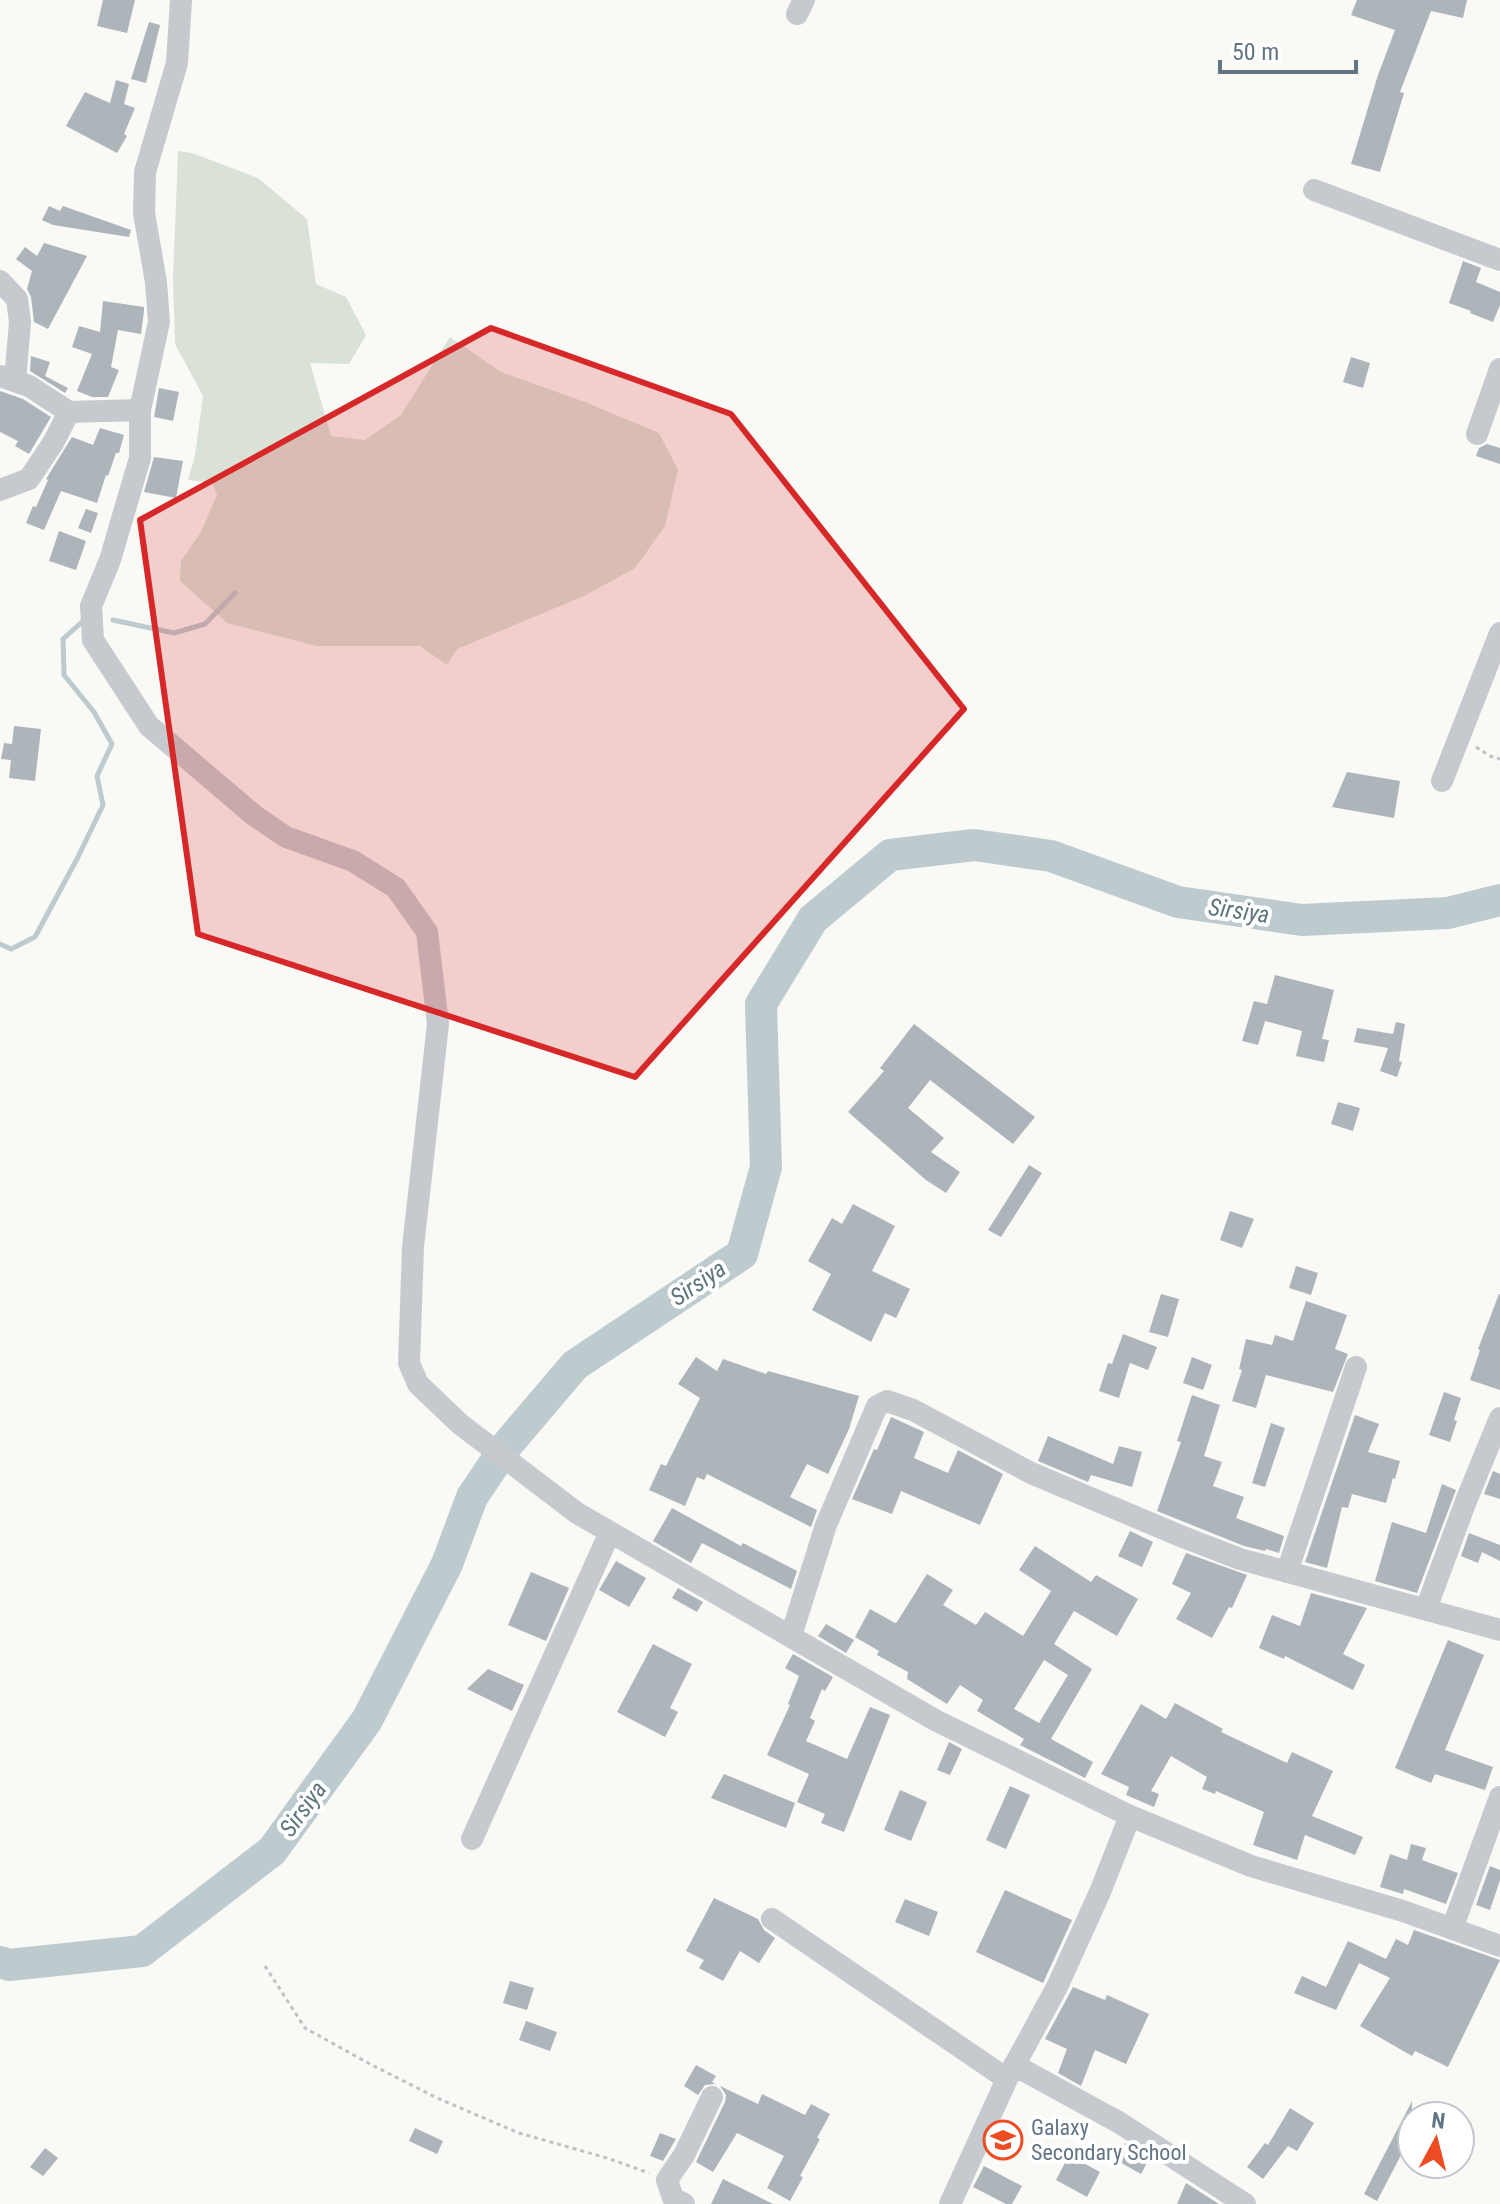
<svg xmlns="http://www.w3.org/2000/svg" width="1500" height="2204" font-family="'Roboto Condensed',sans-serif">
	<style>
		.green { fill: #dae1d7 }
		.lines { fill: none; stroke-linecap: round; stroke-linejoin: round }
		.stream { stroke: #bdcace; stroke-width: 5 }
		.river { stroke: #bdcace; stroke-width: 32 }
		.building { fill: #adb5bb; fill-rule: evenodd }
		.path { stroke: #bfc2c4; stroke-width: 3; stroke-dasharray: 4 4; stroke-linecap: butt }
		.minor { stroke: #c6cace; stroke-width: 22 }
		.marked { fill: #d62828; fill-opacity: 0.2; stroke: #d62828; stroke-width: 6; stroke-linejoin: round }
		.labels { text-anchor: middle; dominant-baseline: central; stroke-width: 8; stroke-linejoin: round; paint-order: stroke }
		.poi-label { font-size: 22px; fill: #627583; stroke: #fff; text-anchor: start }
		.water-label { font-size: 24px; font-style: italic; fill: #5d757d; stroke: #fff }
	</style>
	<rect width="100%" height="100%" fill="#f9f9f6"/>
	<!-- green -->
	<path class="green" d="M178,151L192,153L258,178L307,219L316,284L346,297L366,335L349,364L310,363L331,436L365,440L401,415L450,337L501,372L585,402L659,433L678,470L665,526L635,568L584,596L457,649L447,665L420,646H317L227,623L180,581L181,561L201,532L217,495L212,483L188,480L195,455L203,396L175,344L173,279Z"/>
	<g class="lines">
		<!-- stream -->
		<path class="stream" d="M113,620L174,633L205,624L235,593
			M0,944L11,949L35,937L78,857L103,805L97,776L112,744L94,712L64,675L63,639L82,622"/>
		<!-- river -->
		<path class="river" d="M0,1962L9,1965L142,1951L272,1851L367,1720L447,1564L472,1497L507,1445L575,1365L742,1254L766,1167L761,1004L813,919L890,855L974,845L1051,856L1178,902L1302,920L1448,913L1500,900"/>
	</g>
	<!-- building -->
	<path class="building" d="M103,0H135L127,33L97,26Z
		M1357,0H1467L1463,18L1431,11L1400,92L1404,93L1380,172L1351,164L1378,75L1395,30L1351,15Z
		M149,22L160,25L146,83L131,79Z
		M116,80L129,84L124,104L135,108L124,134L127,136L117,153L66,126L85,92L110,103Z
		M49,206L60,211L63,206L131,230L129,237L53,225L42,220Z
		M44,243L87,256L48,329L34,322L31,297L27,289L32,271L16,259L25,247L37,256Z
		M1463,261L1481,268L1476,282L1500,292V305L1493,322L1470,313L1471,311L1449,303Z
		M103,301L144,307V311L141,334L118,330L111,367L119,370L108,397H92L77,391L92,354L72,347L79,326L100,332Z
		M31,356L50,362L45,376L68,388L65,393L30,371Z
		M1351,357L1370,363L1363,388L1343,382Z
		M159,388L179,392L173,421L154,417Z
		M0,391L23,399L51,417L29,454L15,446L18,441L0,432Z
		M100,428L124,435L119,453H116L108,476L106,475L97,503L61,491L44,530L26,523L33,506L36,507L48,480L46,479L72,437L93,445Z
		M1487,444L1500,448V464L1476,456L1479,448Z
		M154,457L183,461L176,498L144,492Z
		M86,509L98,513L91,533L78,528Z
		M59,531L86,541L76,570L49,561Z
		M14,726L41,729L35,781L9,778L11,760L1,759L4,743L12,744Z
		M1347,772L1400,781L1394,818L1332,807Z
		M1275,975L1334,990L1322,1039L1329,1040L1324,1062L1296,1056L1302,1031L1265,1021L1258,1045L1242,1041L1254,1001L1267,1004Z
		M1396,1022L1405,1024L1399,1061L1402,1062L1397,1077L1380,1071L1388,1048L1354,1042L1357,1028L1393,1034Z
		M914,1024L1035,1117L1013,1144L930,1080L908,1108L944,1138L931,1152L960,1172L946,1193L926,1180L848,1112L884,1071L880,1068Z
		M1338,1102L1360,1108L1353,1131L1331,1124Z
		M1029,1165L1042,1173L1001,1237L988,1230Z
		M853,1204L895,1226L872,1271L910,1289L896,1318L885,1313L871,1342L812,1310L831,1274L808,1261L832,1218L842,1224Z
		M1230,1211L1254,1219L1242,1248L1220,1240Z
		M1296,1266L1318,1273L1311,1295L1289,1288Z
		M1161,1294L1179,1299L1168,1337L1149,1332Z
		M1499,1294H1500V1390L1470,1380L1480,1350L1478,1349Z
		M1306,1301L1347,1315L1335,1349L1348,1354L1333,1392L1266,1375L1256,1408L1232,1401L1242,1370L1239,1369L1246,1339L1272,1345L1275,1335L1293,1341Z
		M1123,1334L1157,1347L1148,1370L1130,1363L1119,1398L1099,1391L1108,1363L1112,1364Z
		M696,1357L717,1371L723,1359L766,1374L768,1371L859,1396L849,1429L828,1474L807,1464L790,1497L817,1510L811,1527L707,1474L704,1480L697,1477L685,1506L649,1490L661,1464L666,1466L700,1398L678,1384Z
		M1192,1357L1212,1365L1203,1390L1183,1383Z
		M1444,1392L1461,1398L1454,1420L1457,1421L1450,1442L1429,1435Z
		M1192,1395L1220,1405L1204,1456L1222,1462L1213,1486L1244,1497L1236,1518L1284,1536L1279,1553L1266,1549L1265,1551L1244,1546L1157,1511L1181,1442L1177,1441Z
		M1355,1415L1379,1424L1368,1452L1400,1461L1395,1479L1393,1478L1386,1503L1352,1494L1348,1508L1342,1507L1327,1568L1305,1562Z
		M891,1417L924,1432L914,1458L948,1473L958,1450L1003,1474L980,1525L901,1491L892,1514L852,1499L874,1449L877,1450Z
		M1271,1423L1285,1428L1265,1487L1252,1483Z
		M1048,1436L1113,1464L1119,1446L1142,1452L1132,1487L1091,1475L1088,1482L1038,1461Z
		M1493,1471L1500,1474V1499L1484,1494Z
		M1442,1484L1456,1490L1417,1593L1375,1581L1392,1522L1426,1533Z
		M672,1508L741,1546L743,1543L797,1571L791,1589L702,1543L691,1563L653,1541Z
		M1130,1531L1153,1542L1142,1567L1118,1556Z
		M1469,1533L1500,1545V1561L1482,1552L1478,1563L1461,1556Z
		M1035,1546L1091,1582L1096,1575L1138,1599L1117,1636L1074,1611L1054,1644L1092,1669L1051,1739L1093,1762L1085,1778L1020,1745L1024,1739L977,1711L983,1700L960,1685L947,1704L907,1679L908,1672L877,1655L879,1651L855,1637L870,1609L895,1623L897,1622L927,1574L953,1590L943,1605L976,1625L985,1612L1023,1636L1051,1591L1019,1570ZM1044,1660L1068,1675L1039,1723L1014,1709Z
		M1186,1553L1247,1575L1232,1608L1229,1607L1212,1638L1176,1619L1191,1593L1172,1584Z
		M616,1561L646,1578L629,1607L599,1590Z
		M531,1572L569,1588L546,1641L508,1625Z
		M678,1588L703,1602L697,1612L672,1598Z
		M1311,1593L1367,1608L1343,1654L1365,1665L1353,1690L1285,1656L1284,1659L1259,1648L1272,1615L1300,1626Z
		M826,1624L854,1640L846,1653L818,1636Z
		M1448,1640L1484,1655L1445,1750L1493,1767L1485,1790L1435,1774L1431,1783L1395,1768Z
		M653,1644L692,1664L670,1708L678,1712L665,1737L617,1712Z
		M793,1654L833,1677L825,1691L822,1689L810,1718L815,1721L806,1741L847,1759L870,1707L890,1715L844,1832L821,1823L825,1814L797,1802L809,1774L767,1755L790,1705L788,1704L799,1676L785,1668Z
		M488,1669L524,1685L512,1711L467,1689Z
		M1175,1703L1223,1729L1221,1732L1287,1763L1292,1752L1333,1771L1312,1816L1363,1837L1355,1855L1305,1835L1297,1860L1253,1845L1264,1812L1216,1791L1215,1794L1202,1789L1207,1777L1171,1756L1151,1791L1159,1794L1154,1807L1126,1795L1129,1787L1101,1774L1141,1704L1166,1719Z
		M949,1742L962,1749L950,1775L937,1770Z
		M724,1774L795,1803L786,1828L711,1798Z
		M1010,1786L1030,1795L1006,1849L986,1840Z
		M900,1790L927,1802L911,1841L884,1830Z
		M1411,1844L1426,1848L1422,1860L1458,1873L1446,1904L1404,1889L1403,1894L1380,1887L1390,1854L1407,1860Z
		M1490,1866L1500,1870V1880L1490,1910L1476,1905Z
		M1005,1890L1072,1920L1043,1983L976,1952Z
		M714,1898L758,1919L764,1930L775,1938L759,1963L740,1951L723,1981L699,1968L704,1960L686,1951Z
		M905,1899L938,1912L929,1936L895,1922Z
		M1414,1930L1500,1960L1448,2067L1415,2051L1412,2056L1360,2026L1390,1978L1359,1963L1336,2010L1294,1993L1302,1976L1326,1987L1348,1941L1386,1959L1396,1939L1408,1945Z
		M510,1981L534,1988L527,2010L503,2003Z
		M1073,1987L1105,2000L1107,1995L1149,2014L1126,2064L1095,2050L1081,2086L1058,2073L1067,2049L1045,2039Z
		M526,2021L557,2032L550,2051L519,2040Z
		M696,2065L716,2076L712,2082L715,2084L705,2085L698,2095L684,2086Z
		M720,2086L758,2104L762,2094L805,2115L811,2104L830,2114L817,2138L820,2139L800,2176L803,2177L790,2201L767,2188L784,2156L737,2133L713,2172L696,2162L725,2102L726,2095Z
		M1412,2101V2134L1377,2201L1364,2194Z
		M1290,2108L1314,2123L1297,2151L1288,2146L1263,2179L1247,2167L1265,2143L1268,2145Z
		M415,2128L443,2141L437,2154L409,2141Z
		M660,2133L676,2139L663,2161L650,2156Z
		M1125,2143L1149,2159L1141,2174L1116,2160Z
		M45,2148L58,2158L43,2176L30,2167Z
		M1069,2155L1100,2172L1087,2197L1056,2180Z
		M984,2166L1022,2186L1012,2204H1006L973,2187Z
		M723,2179L773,2204H711Z
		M1186,2183L1219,2204H1177Z"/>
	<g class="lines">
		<!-- path -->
		<path class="path" d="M1476,747L1490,756L1500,759
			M265,1966L305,2028L370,2064L437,2098L519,2133L607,2158L649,2173"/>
		<!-- minor -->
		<path class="minor" d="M181,0L177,63L145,172L144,213L156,282L159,322L140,410V458L110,560L91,606L93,640L149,726L255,816L286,837L353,861L396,888L427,932L438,1024L413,1247L409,1363L418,1384L460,1424L577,1513L935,1720L1130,1816L1251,1866L1403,1911L1500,1946
			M797,14L804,0
			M1314,190L1500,260
			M0,281L17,299L20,322L15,381
			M0,376L29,386L69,412
			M1477,434L1500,369
			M0,490L29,479L53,443L69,412L140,410
			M1442,781L1500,633
			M1287,1572L1356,1367
			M1426,1609L1466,1501L1500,1418
			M791,1636L826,1525L877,1406L887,1401L913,1410L1031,1473L1183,1537L1240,1559L1500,1630
			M472,1839L610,1532
			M772,1919L1007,2079
			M1452,1929L1500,1797
			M1014,2065L1120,2123L1245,2204
			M684,2204L673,2198L667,2180L684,2155L712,2097
			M950,2204L1007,2079L1057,1987L1100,1892L1130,1816"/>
	</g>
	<!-- marked area -->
	<path class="marked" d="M491,328L731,414L964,709L635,1077L198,934L140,520Z"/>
	<!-- icons -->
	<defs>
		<g id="school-ring" transform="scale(2)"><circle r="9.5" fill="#fff" stroke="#ed4c22" stroke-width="1.5"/><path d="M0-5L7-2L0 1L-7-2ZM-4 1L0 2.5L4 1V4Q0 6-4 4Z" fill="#ed4c22"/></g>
	</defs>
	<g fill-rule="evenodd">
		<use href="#school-ring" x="1003" y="2140"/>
	</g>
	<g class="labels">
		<!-- poi labels -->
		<g class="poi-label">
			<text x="1031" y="2127">Galaxy<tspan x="1031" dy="25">Secondary School</tspan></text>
		</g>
		<!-- water labels -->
		<g class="water-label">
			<text transform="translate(1239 911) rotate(8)">Sirsiya</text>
			<text transform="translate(698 1283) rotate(-34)">Sirsiya</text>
			<text transform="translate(303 1809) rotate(-54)">Sirsiya</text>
		</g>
	</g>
	<!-- north arrow -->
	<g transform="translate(1436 2140) rotate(7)"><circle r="38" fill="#ffffff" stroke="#c0c8cd" stroke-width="2"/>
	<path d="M0-6L14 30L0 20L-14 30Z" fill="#ed4c22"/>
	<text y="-12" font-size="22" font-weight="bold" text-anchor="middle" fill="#627583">N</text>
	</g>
	<!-- scale -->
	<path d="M1220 60v12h136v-12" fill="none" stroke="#627583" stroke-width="4"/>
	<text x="1232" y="60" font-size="24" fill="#627583" stroke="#ffffff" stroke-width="6" paint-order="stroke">50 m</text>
</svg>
